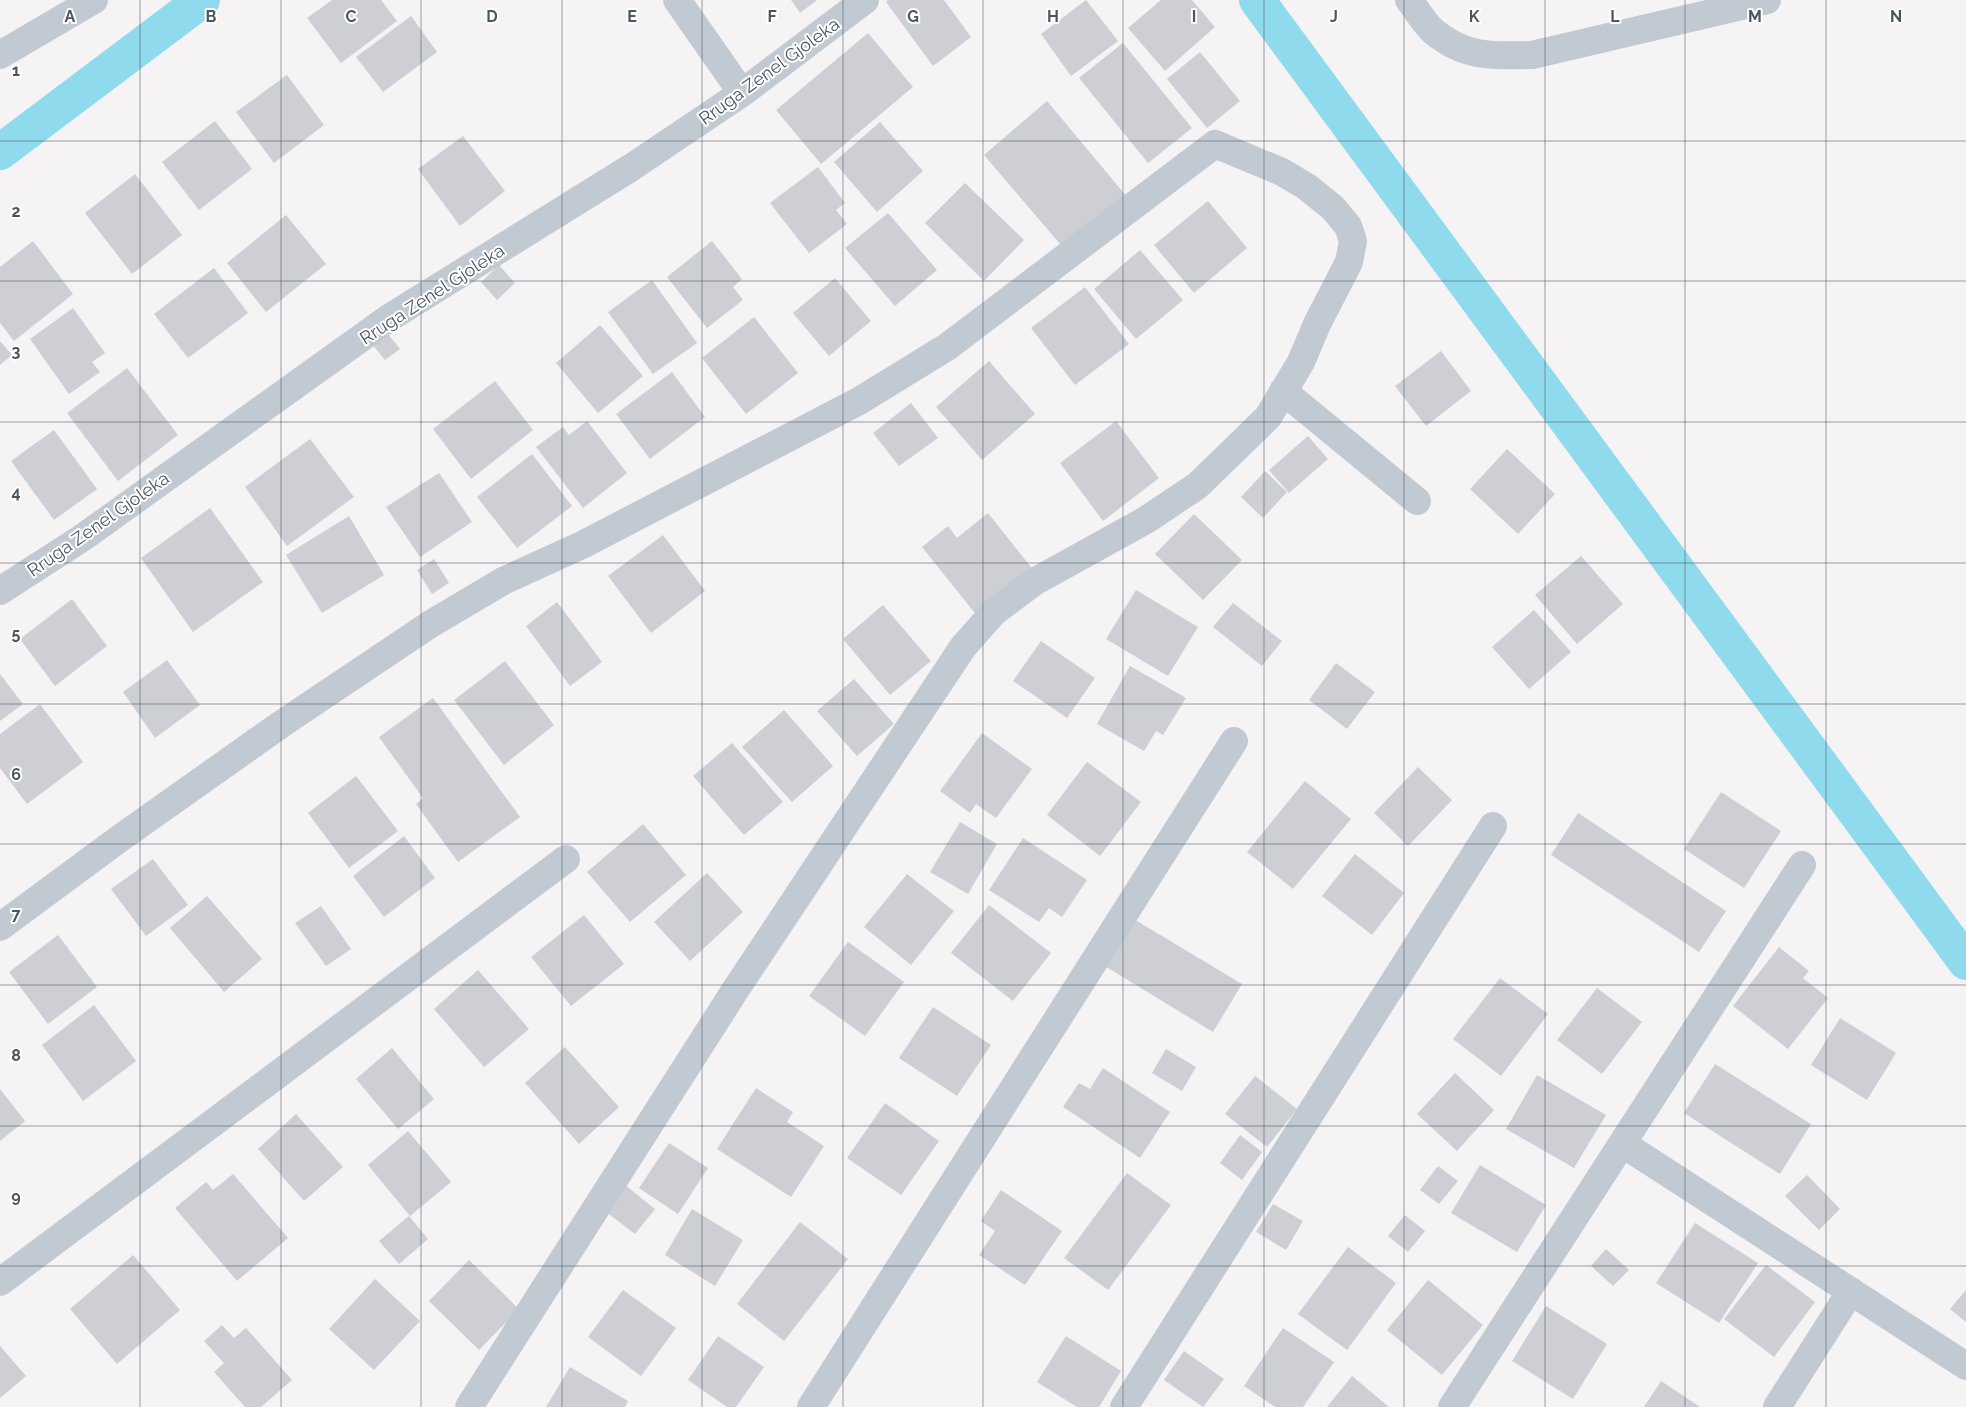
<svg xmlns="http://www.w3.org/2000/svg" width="1966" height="1407" font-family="Raleway,sans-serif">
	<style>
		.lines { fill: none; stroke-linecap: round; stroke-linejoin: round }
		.canal { stroke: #90daee; stroke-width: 36 }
		.building { fill: #cdcfd5 }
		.minor { stroke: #c1cad2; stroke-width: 28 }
		.grid { fill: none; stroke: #4a5661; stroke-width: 1; stroke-opacity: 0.55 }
		.labels { text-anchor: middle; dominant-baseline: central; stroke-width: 4; stroke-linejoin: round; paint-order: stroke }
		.street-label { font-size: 18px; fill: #4a5661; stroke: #fff }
		.grid-label { font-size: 16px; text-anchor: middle; font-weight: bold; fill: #4a5661; stroke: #fff; stroke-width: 4; stroke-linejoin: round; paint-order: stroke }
	</style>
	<rect width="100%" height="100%" fill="#f5f3f3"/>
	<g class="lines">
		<!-- canal -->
		<path class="canal" d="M1257,0L1966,962
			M0,152L202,0"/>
	</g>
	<!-- building -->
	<path class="building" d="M332,0H381L397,21L341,63L307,18Z
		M791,0H817L800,13Z
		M888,0H944L971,37L933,66L886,2Z
		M1086,0L1118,41L1071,76L1041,34Z
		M1161,0H1192L1215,27L1165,71L1128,28Z
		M411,16L437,52L383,92L356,57Z
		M868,33L913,87L821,164L776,110Z
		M1123,43L1192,128L1148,163L1079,78Z
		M1200,52L1240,101L1207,128L1167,79Z
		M287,75L324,125L274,163L236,112Z
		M1047,101L1128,198L1066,251L984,155Z
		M215,121L252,169L199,210L162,162Z
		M880,122L923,171L877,212L834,162Z
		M463,136L505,191L460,226L418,169Z
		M818,167L845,203L836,210L847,224L809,253L770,203Z
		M135,174L182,235L132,274L85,213Z
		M965,183L1024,240L984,281L925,223Z
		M1208,201L1247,248L1194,293L1154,245Z
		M888,213L937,270L895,306L845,248Z
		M286,215L326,264L266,312L227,263Z
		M33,241L73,294L14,341L0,323V267Z
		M712,241L742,279L733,287L743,300L707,328L667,277Z
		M1140,250L1183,300L1136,339L1094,289Z
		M499,265L515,283L497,300L481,282Z
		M214,268L248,313L188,358L154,314Z
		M835,278L871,321L829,356L793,313Z
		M652,280L697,343L653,374L608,312Z
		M1085,287L1129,344L1075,385L1031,328Z
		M73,308L105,353L92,362L100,372L69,394L30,339Z
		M754,317L798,373L746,414L702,358Z
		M600,325L643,376L598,413L556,363Z
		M387,333L400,349L385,360L372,344Z
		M0,341L12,355L0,365Z
		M1441,351L1471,391L1426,426L1395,386Z
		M989,361L1035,414L982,460L936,407Z
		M127,368L178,435L118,481L67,413Z
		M672,372L705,417L650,459L616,414Z
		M495,381L533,430L471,479L433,429Z
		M911,403L938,438L899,466L873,433Z
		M587,421L627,473L583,508L536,447L563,427L569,435Z
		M1116,421L1159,478L1103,521L1060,463Z
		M54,430L97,489L54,520L11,461Z
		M1308,436L1328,459L1289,493L1269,470Z
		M310,439L354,497L287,546L245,487Z
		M1507,449L1555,494L1518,534L1470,489Z
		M532,454L572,506L517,548L477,497Z
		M1265,471L1287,492L1263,518L1241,497Z
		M439,473L472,522L420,557L386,507Z
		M210,508L263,582L193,632L141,558Z
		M988,513L1035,572L978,617L922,547L948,526L957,538Z
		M1194,514L1242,560L1203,600L1155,554Z
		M349,516L384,575L322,613L286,555Z
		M663,535L705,591L651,633L608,576Z
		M1581,556L1623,604L1577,644L1535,595Z
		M434,559L449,583L432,594L417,570Z
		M1136,590L1198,627L1168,676L1106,639Z
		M72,599L107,646L55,686L20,639Z
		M557,602L602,662L570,686L526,626Z
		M1233,603L1282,641L1262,666L1213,627Z
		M883,605L931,661L890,695L843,639Z
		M1534,610L1571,652L1529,689L1492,647Z
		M1041,641L1095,678L1067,718L1013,681Z
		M167,660L200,705L155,738L123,692Z
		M505,661L554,725L504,765L454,700Z
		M1336,663L1375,692L1347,729L1309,700Z
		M1130,666L1186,698L1163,735L1156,731L1144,751L1097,724Z
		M0,674L23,704L0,721Z
		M854,679L894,724L857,756L817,711Z
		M433,698L520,817L458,862L416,804L423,798L379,737Z
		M40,704L83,762L27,804L0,768V734Z
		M784,710L833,766L792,802L742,747Z
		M982,733L1032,769L996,818L976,804L970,813L940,791Z
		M732,743L783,802L744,835L693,776Z
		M1087,762L1141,802L1100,856L1047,815Z
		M1418,767L1452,800L1408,846L1374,813Z
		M356,776L398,831L349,868L308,813Z
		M1305,781L1351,819L1293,889L1247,852Z
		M1721,792L1781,831L1744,888L1684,849Z
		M1578,813L1726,911L1699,952L1551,855Z
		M960,822L997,844L968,894L930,872Z
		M643,824L686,875L630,922L587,872Z
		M404,836L435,878L384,917L353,876Z
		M1023,838L1087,880L1062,917L1049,908L1039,922L989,890Z
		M1355,854L1404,893L1372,935L1322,896Z
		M153,859L188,905L146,936L111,889Z
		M707,873L743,912L690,961L654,922Z
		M907,874L954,911L911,965L864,927Z
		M207,896L262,959L224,992L170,928Z
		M989,905L1051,953L1013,1001L951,953Z
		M321,906L351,949L326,966L295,923Z
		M584,915L624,964L571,1006L531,957Z
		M1132,918L1242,984L1213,1032L1103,965Z
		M58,935L97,987L48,1024L9,972Z
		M848,942L904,982L865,1036L809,996Z
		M1779,947L1809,971L1803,978L1828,998L1788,1049L1733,1006Z
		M478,970L529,1029L484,1067L434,1009Z
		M1500,978L1548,1014L1501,1076L1453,1039Z
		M1597,988L1642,1022L1602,1074L1557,1040Z
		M94,1005L136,1061L83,1101L42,1045Z
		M933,1007L991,1045L957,1096L899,1058Z
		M1840,1018L1896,1053L1867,1100L1811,1065Z
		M565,1047L619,1107L579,1144L525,1083Z
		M392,1048L434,1099L398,1129L356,1079Z
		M1166,1049L1196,1067L1182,1091L1152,1073Z
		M1715,1064L1811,1124L1780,1174L1684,1113Z
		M1103,1068L1170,1112L1140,1158L1063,1107L1079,1083L1090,1089Z
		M1455,1073L1494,1110L1457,1151L1417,1114Z
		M1537,1075L1606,1115L1574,1168L1506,1129Z
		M1255,1076L1297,1109L1267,1147L1225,1114Z
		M756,1088L793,1112L787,1122L824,1146L791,1197L717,1149Z
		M0,1089L25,1121L0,1141Z
		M885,1103L939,1141L901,1195L847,1158Z
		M296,1114L343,1167L304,1201L258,1149Z
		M408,1131L451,1182L410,1216L368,1165Z
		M1240,1135L1262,1152L1242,1180L1220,1163Z
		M669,1143L708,1168L678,1214L639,1188Z
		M1480,1165L1546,1205L1517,1252L1451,1213Z
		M1438,1166L1458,1181L1439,1204L1420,1190Z
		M1127,1173L1171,1205L1108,1290L1064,1258Z
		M233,1174L288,1238L237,1281L175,1208L206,1182L213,1190Z
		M1807,1175L1840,1209L1819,1230L1785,1196Z
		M625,1185L655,1209L635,1234L605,1211Z
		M1001,1190L1062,1231L1025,1285L979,1255L995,1231L981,1221Z
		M1273,1204L1303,1221L1286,1250L1256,1232Z
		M692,1209L743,1240L715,1286L665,1255Z
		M1405,1215L1425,1231L1408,1252L1388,1236Z
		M409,1216L428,1239L399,1264L379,1241Z
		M800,1222L848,1259L784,1341L737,1304Z
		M1695,1223L1758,1263L1719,1323L1656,1283Z
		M1348,1247L1396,1283L1347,1350L1298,1314Z
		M1606,1249L1629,1270L1613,1286L1591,1266Z
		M133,1255L180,1310L117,1364L70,1309Z
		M469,1260L519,1309L479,1350L429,1301Z
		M1766,1265L1815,1302L1774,1357L1724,1319Z
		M375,1279L420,1321L374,1370L329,1329Z
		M1428,1280L1483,1325L1442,1375L1387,1330Z
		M623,1290L676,1328L641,1376L588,1337Z
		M1966,1290V1322L1950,1309Z
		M1546,1306L1607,1344L1573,1399L1512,1361Z
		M222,1325L234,1338L246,1328L292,1380L261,1407H245L214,1372L224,1363L204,1341Z
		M1283,1328L1334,1362L1303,1407H1275L1244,1386Z
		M718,1336L764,1367L736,1407H727L688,1380Z
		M1066,1336L1121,1371L1099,1407H1077L1037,1382Z
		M0,1346L26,1376L0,1398Z
		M1184,1351L1224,1379L1203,1407L1164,1380Z
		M570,1367L628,1401L625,1407H546Z
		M1352,1376L1389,1407H1327Z
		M1661,1381L1700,1407H1644Z"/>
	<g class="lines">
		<!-- minor -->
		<path class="minor" d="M677,0L742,93
			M1409,0C1417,10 1424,23 1433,31C1465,58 1494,56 1532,55L1767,0
			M0,55L94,0
			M1283,391L1417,501
			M0,591L82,538L389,318L632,167L742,93L865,0
			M0,927L119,839L280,725L429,625L503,581L582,545L859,401L947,347L1215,144L1282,172L1307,187L1333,208L1348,226L1353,241L1349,262L1317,324L1301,362L1268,417L1197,486L1146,520L1034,582L994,612L963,647L734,992L469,1407
			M1623,1144L1966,1366
			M0,1282L566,859
			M811,1407L1234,741
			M1124,1407L1493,826
			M1452,1407L1802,865
			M1777,1407L1851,1291"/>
	</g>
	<!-- grid -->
	<path class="grid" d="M140,0V1407M281,0V1407M421,0V1407M562,0V1407M702,0V1407M843,0V1407M983,0V1407M1123,0V1407M1264,0V1407M1404,0V1407M1545,0V1407M1685,0V1407M1826,0V1407M0,141H1966M0,281H1966M0,422H1966M0,563H1966M0,704H1966M0,844H1966M0,985H1966M0,1126H1966M0,1266H1966"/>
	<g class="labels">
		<!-- street labels -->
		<g class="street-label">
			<text transform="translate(769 71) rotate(-36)">Rruga Zenel Gjoleka</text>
			<text transform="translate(432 294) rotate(-33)">Rruga Zenel Gjoleka</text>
			<text transform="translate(98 524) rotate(-35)">Rruga Zenel Gjoleka</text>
		</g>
	</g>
	<g class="grid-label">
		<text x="70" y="22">A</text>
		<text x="211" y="22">B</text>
		<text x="351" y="22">C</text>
		<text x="492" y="22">D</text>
		<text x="632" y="22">E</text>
		<text x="772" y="22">F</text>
		<text x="913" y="22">G</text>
		<text x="1053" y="22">H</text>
		<text x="1194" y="22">I</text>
		<text x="1334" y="22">J</text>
		<text x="1474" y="22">K</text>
		<text x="1615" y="22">L</text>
		<text x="1755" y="22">M</text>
		<text x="1896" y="22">N</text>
		<text x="16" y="76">1</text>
		<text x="16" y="217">2</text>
		<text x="16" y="357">3</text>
		<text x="16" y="498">4</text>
		<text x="16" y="639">5</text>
		<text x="16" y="780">6</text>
		<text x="16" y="920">7</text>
		<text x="16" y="1061">8</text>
		<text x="16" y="1202">9</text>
	</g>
</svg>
